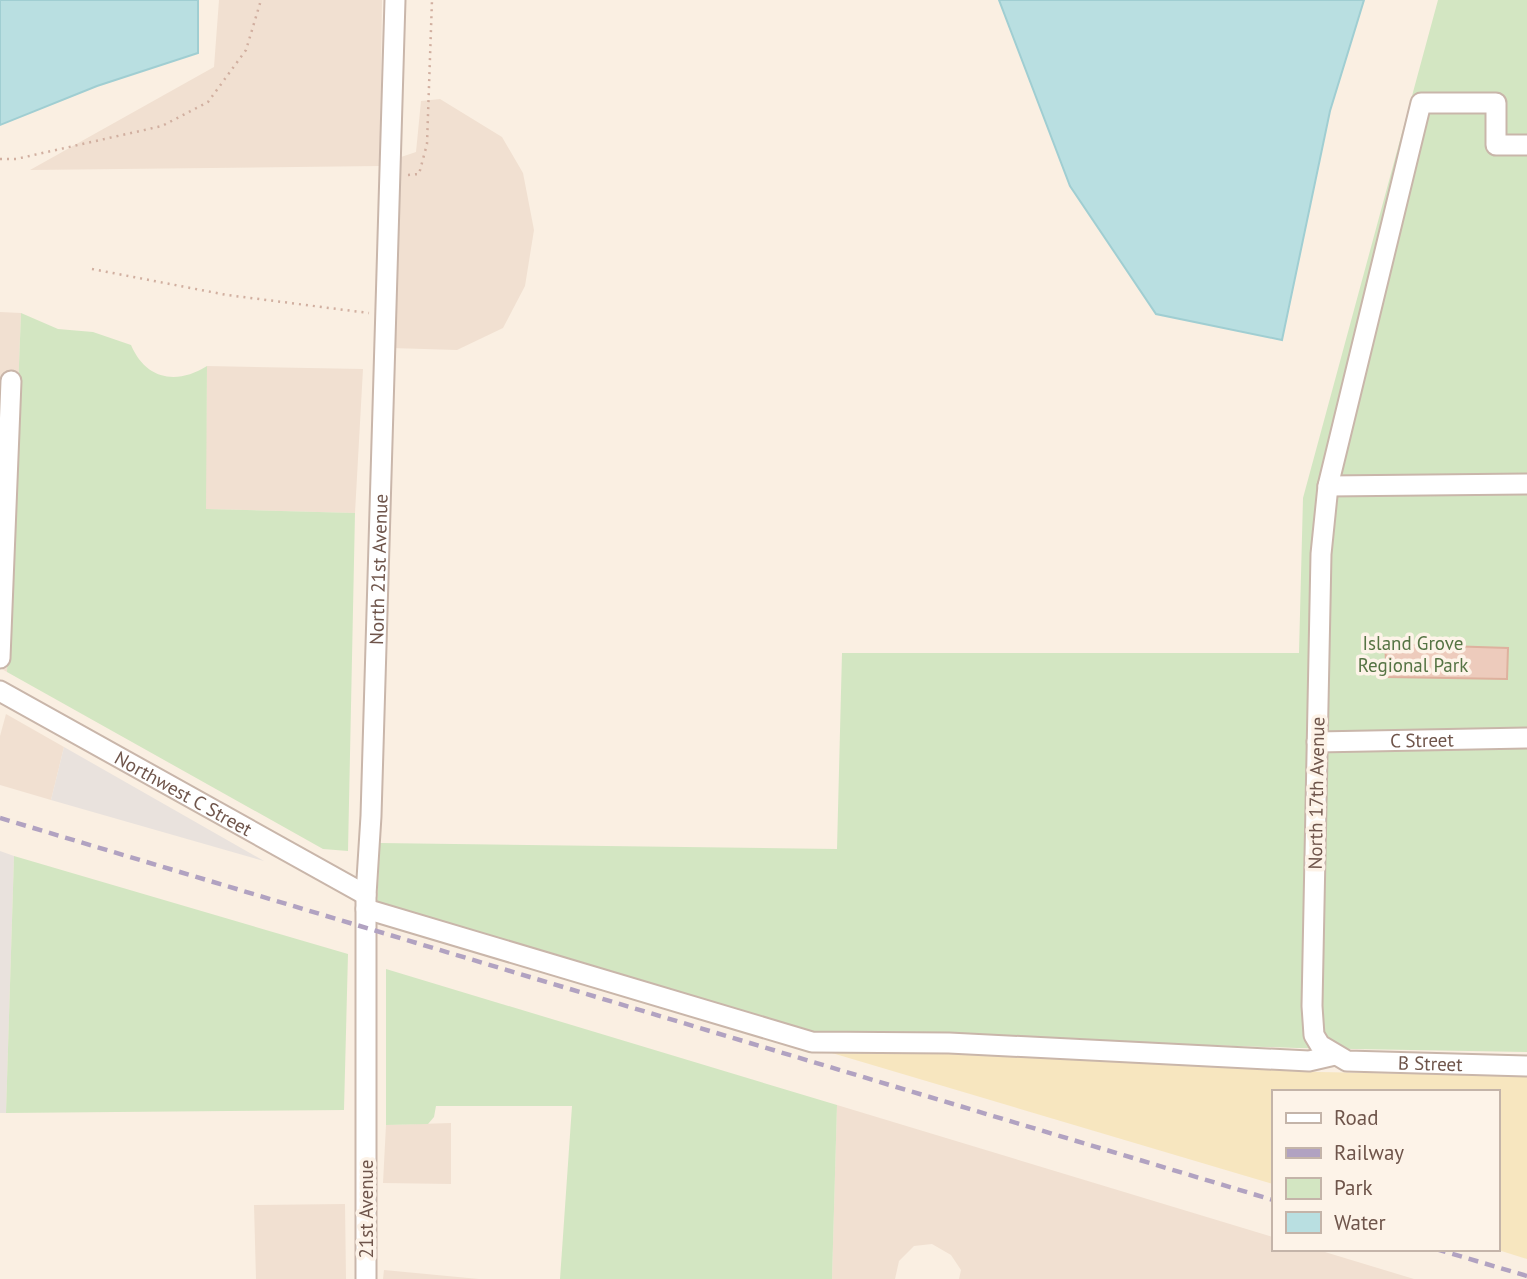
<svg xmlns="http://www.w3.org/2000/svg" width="1527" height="1279" font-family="'PT Sans',sans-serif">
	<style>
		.residential { fill: #f1e0d1 }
		.industrial { fill: #e9e2dd }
		.green { fill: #d3e6c2 }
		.sand { fill: #f7e6bf }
		.water { fill: #b9dfe1; stroke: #a0ced2; stroke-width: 2 }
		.building { fill: #edcbbc; stroke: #deb19e; stroke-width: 2 }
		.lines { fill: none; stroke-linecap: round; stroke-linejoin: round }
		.minor-casing { stroke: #c9b6aa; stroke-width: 23 }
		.path { stroke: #d1afa0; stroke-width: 2.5; stroke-dasharray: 2 5; stroke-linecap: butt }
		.minor { stroke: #fff; stroke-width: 19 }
		.rail { stroke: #b1a2c1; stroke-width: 4.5; stroke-dasharray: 10 7; stroke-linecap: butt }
		.labels { text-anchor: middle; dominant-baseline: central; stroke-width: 7; stroke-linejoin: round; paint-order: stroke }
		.street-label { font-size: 19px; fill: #6f554b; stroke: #fdf3e8 }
		.park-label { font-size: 19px; fill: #567444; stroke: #fdf3e8 }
	</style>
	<rect width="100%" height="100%" fill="#faefe2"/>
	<!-- residential -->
	<path class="residential" d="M219,0H382L380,166L30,170L214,67Z
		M440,99L502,137L523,173L534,230L525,286L503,328L457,350L391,348L398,158L416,152L421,101Z
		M0,312L21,313L7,672L0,668Z
		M207,366L363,369L355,513L205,509Z
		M6,714L64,747L51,800L0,785V736Z
		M837,1105L1273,1237V1249H1315L1414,1279H959L961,1270L951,1255L932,1244L914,1246L899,1261L895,1279H832Z
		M451,1123V1184L383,1183L386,1125Z
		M345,1204L346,1279H256L254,1205Z
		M384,1270L479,1279H383Z"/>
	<!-- industrial -->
	<path class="industrial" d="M64,747L264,861L51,800Z
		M0,851L14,856L6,1113H0Z"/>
	<!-- green -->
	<path class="green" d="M1438,0H1527V1052L1297,1048L810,1032L377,906L380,843L837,849L842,653H1299L1303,498Z
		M21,313L58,329L93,332L131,345C146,380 177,385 207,366L206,509L355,513L348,851L323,849L7,672Z
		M14,856L348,954L344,1110L6,1113Z
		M386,969L837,1105L832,1279H560L572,1106H436L434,1117L428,1124L386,1125Z"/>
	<!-- sand -->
	<path class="sand" d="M832,1053L1006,1054L1319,1072L1527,1076V1259L1495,1249H1497V1092H1273V1184Z"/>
	<!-- water -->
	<path class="water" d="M0,0H198V53L97,86L0,125Z
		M999,0H1364L1330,111L1282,340L1156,314L1070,186Z"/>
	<!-- building -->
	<path class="building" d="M1385,644L1508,648L1507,679L1387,677Z"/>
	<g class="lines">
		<!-- minor casing -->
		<g class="minor-casing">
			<g id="minor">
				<path id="s1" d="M1527,145H1496V103H1421L1328,486L1321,554L1312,1006L1314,1035L1320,1045L1347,1061L1527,1066"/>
				<path d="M1328,486L1527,484"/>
				<path d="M0,658L11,381"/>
				<path id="s2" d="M0,691L366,895"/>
				<path id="s3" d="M1317,742L1527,738"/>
				<path d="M366,909L812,1042L949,1043L1309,1061L1335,1055"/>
				<path id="s4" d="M366,1279V895L371,816L395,0"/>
			</g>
		</g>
		<!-- path -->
		<path class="path" d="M0,159H16L162,126L208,102L246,50L261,0
			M408,175L419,174L427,144L432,0
			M92,269L227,295L369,313"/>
		<!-- minor -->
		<use href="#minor" class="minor"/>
		<!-- rail -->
		<path class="rail" d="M0,818L1273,1200
			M1436,1249L1527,1276"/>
	</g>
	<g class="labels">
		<!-- street labels -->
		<g class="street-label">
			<text stroke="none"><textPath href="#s4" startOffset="710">North 21st Avenue</textPath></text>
			<text stroke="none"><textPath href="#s3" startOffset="105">C Street</textPath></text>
			<text stroke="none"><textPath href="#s2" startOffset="210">Northwest C Street</textPath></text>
			<text transform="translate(1316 793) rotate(-89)">North 17th Avenue</text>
			<text stroke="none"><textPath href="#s1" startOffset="1218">B Street</textPath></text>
			<text transform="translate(366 1209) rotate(-90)">21st Avenue</text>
		</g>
		<!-- park labels -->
		<g class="park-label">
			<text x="1413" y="643">Island Grove<tspan x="1413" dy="22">Regional Park</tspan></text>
		</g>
	</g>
	<!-- legend -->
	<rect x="1272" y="1090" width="228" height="161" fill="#fdf3e8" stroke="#c4b4a9" stroke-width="2"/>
	<rect x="1286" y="1113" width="35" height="10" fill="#ffffff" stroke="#c4b4a9" stroke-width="2"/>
	<text x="1334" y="1125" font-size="21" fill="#6f554b">Road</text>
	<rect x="1286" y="1148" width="35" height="10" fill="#b1a2c1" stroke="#c4b4a9" stroke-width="2"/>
	<text x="1334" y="1160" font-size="21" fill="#6f554b">Railway</text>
	<rect x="1286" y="1178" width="35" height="21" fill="#d3e6c2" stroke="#c4b4a9" stroke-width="2"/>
	<text x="1334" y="1195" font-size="21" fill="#6f554b">Park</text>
	<rect x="1286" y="1212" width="35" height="21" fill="#b9dfe1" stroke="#c4b4a9" stroke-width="2"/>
	<text x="1334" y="1230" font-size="21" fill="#6f554b">Water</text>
</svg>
